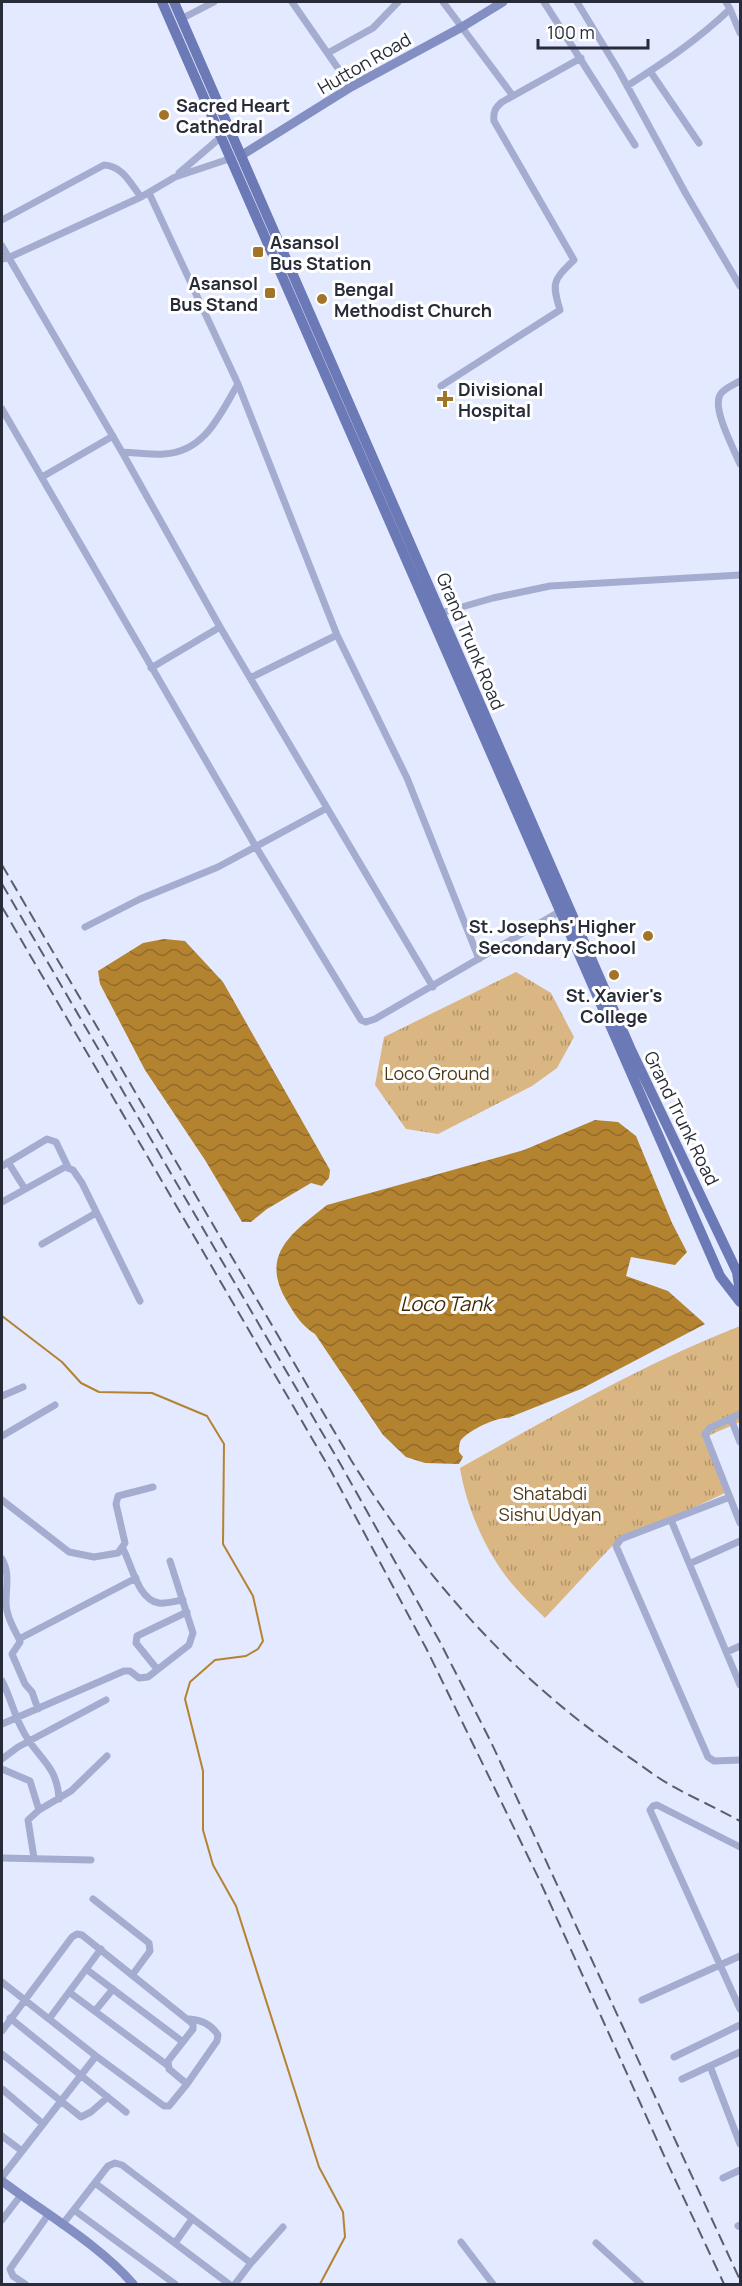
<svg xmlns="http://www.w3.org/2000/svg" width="742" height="2286" font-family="Manrope,sans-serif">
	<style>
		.grass { fill: url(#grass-tufts) }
		.water { fill: url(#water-waves) }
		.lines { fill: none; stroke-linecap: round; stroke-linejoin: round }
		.stream { stroke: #b48330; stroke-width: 2 }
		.street { stroke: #a4add0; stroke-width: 7 }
		.secondary { stroke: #838fc2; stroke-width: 9 }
		.primary { stroke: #6c79b7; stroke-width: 10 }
		.rail { stroke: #5a5e6d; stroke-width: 2; stroke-dasharray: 12 6; stroke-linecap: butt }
		.poi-dot { fill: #a27427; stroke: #fff; stroke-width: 2 }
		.labels { text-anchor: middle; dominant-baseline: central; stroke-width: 6; stroke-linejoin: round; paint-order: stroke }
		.street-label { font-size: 18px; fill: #282b38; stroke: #fff }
		.poi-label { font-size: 18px; font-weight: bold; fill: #282b38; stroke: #fff; text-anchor: start }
		.park-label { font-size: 18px; fill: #4e3917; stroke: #fff }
		.water-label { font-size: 20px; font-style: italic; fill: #3e2905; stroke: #fff }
	</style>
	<defs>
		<pattern id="grass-tufts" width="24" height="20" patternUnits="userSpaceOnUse" patternTransform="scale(1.5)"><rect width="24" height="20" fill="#dab682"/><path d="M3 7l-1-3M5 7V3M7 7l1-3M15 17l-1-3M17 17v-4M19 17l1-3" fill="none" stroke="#b1946b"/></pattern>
		<pattern id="water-waves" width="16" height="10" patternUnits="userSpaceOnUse" patternTransform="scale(1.5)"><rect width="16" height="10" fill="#b48330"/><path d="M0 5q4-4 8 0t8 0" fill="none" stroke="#926b2a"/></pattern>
	</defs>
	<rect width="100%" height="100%" fill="#e3e9fe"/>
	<!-- grass -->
	<path class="grass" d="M516,972L551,993L574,1037L557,1068L532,1086L438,1134L406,1129L375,1085L384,1037Z
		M740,1326V1422L703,1438L727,1492L612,1546L545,1618C535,1608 523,1597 513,1585C487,1555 466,1507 460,1468C551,1417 643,1364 740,1326Z"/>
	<!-- water -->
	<path class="water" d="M164,939L185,941L223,982L330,1170L329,1178L322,1186L311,1183L267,1209L251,1222H242L205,1160L145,1070L100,984L98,971L143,943Z
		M595,1120L618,1122L636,1136L672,1223L687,1252L675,1265L631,1257L626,1276L668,1291L705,1324L581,1389L508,1418C499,1416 464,1432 460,1442C459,1445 459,1449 459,1452L463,1457L459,1464L425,1463L406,1457L383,1435L315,1334C302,1326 296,1316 288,1303C258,1255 292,1233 327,1205L524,1150Z"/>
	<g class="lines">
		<!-- stream -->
		<path class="stream" d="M2,1316L62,1362L81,1383L99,1392L152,1393L207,1416L224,1444L223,1544L253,1596L263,1641L258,1649L246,1656L215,1660L190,1682L185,1699L203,1771V1830L213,1865L236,1906L319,2167L343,2212L345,2237L320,2284"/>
		<!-- street -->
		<path class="street" d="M292,2L351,87
			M443,2L513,96
			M544,2L635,145
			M577,2L619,71L686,194L740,286
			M730,9L740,33
			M181,19L214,2
			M328,53L373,28L398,2
			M650,71L699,143
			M627,86C663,63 699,39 730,9L726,2
			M179,173L221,137
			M149,193L238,384L337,635L407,778L479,959
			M2,220L104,165C123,166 130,183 141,197
			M2,246L122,452L220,627L433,987
			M2,259L8,258L141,197L175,177L232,158
			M740,381C734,385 724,388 720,395C712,409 734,449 740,464
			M441,386L560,310C551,281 554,280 574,260L494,121C493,112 495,108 502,102L581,58
			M2,409L256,847L361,1020L366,1022L375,1019L564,909
			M122,452C136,453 151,455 164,454C205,452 220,414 238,384
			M42,477L113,436
			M441,613L493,598L550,586L740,575
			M151,668L220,627
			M250,678L337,635
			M85,927L140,899L218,867L327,808
			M8,1162L25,1189
			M2,1166L47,1139L56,1142L68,1167
			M2,1202L65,1167L73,1170L82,1183L140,1301
			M42,1244L96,1213
			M2,1396L23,1387
			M740,1414L710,1428L705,1434L740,1523
			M731,1419L740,1442
			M2,1436L55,1405
			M730,1497L621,1539L616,1546L708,1757L714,1761L740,1760
			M2,1500L69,1552L94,1557L118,1553L125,1543L116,1504L118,1496L153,1487
			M671,1520L740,1685
			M123,1549C132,1565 138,1600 159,1603C167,1604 175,1601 183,1600
			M2,1559C10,1574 6,1586 6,1602C6,1615 13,1627 19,1639
			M691,1563L740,1541
			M727,1652L740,1646
			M157,1669L136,1643L137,1636L187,1612
			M2,1681C10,1696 14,1714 22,1729C36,1758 57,1763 59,1799
			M38,1709L32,1692L25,1684L12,1654L20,1642L19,1639L136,1578
			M2,1724L124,1671H130L139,1678L148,1677L189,1645L193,1633L170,1561
			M2,1759L18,1747L106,1700
			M2,1769L30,1781L39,1810
			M740,1847L657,1805L653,1806L650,1810L740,2009
			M2,1858L91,1860
			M34,1858L28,1820L39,1810L71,1791L107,1756
			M93,1899L149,1943L150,1951L133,1974
			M86,1969L183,2042
			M2,1982L96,2056L2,2177
			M69,1992L167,2065
			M642,2000L740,1956
			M95,2011L113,1989
			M10,2018L126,2112
			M49,2019L101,1949
			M2,2031L72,1937L77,1934L82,1935L193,2024V2029L168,2061L169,2069L187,2084L169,2106H164L96,2056
			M2,2054L81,2117L91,2112L108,2097
			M674,2057L740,2025
			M710,2066L740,2144
			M682,2079L740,2052
			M187,2084L217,2041L218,2035C211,2024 202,2020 190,2019
			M2,2089L43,2124
			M2,2136L22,2151
			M723,2178L740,2170
			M95,2183L229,2284
			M74,2210L175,2284
			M2,2220L21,2195
			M62,2225L108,2166L115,2163L122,2165L251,2263L235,2284
			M738,2226L740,2225
			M461,2242L493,2284
			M175,2243L192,2219
			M596,2243L641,2284
			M251,2263L283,2227
			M25,2284L13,2276L10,2269L48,2215"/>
		<!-- secondary -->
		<path class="secondary" d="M242,155L351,87L462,27L503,2
			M2,2181C43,2212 101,2246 133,2284"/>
		<!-- primary -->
		<path class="primary" d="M162,2L720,1276L740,1302
			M174,2L632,1052L737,1272L740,1293"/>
		<!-- rail -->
		<path class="rail" d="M2,865L351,1460C423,1576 513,1678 626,1755C641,1765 656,1777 672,1786C694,1798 718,1809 740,1821
			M2,884L341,1465L440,1642L491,1742L740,2280
			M2,907L331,1471L426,1648L539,1879L666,2160L724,2284"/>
	</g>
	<!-- markers -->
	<g class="poi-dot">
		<circle cx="164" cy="115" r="6"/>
		<rect x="252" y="246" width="12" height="12" rx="3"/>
		<rect x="264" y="287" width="12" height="12" rx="3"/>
		<circle cx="322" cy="299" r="6"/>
		<path d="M442 390h6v6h6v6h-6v6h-6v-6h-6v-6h6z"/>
		<circle cx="648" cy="936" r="6"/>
		<circle cx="614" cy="975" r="6"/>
	</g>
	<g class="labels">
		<!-- street labels -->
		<g class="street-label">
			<text transform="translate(364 63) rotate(-30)">Hutton Road</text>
			<text transform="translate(471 641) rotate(67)">Grand Trunk Road</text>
			<text transform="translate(682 1118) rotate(64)">Grand Trunk Road</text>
		</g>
		<!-- poi labels -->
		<g class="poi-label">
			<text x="176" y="105">Sacred Heart<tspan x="176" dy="21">Cathedral</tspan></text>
			<text x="270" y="242">Asansol<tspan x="270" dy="21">Bus Station</tspan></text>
			<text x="258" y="283" text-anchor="end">Asansol<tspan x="258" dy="21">Bus Stand</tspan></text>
			<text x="334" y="289">Bengal<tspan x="334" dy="21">Methodist Church</tspan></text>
			<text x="458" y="389">Divisional<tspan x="458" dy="21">Hospital</tspan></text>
			<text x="636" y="926" text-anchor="end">St. Josephs' Higher<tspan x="636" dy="21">Secondary School</tspan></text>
			<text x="614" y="995" text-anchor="middle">St. Xavier's<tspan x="614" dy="21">College</tspan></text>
		</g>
		<!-- park labels -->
		<g class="park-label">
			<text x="437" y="1073">Loco Ground</text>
			<text x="550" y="1493">Shatabdi<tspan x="550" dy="21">Sishu Udyan</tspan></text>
		</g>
		<!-- water labels -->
		<g class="water-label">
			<text x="446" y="1303">Loco Tank</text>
		</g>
	</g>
	<!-- border -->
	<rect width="742" height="2286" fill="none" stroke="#282b38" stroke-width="6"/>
	<!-- scale -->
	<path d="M538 39v9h110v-9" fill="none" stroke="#282b38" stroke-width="3"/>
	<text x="547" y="39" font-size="18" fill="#282b38" stroke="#ffffff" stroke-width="4.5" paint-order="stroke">100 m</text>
</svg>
